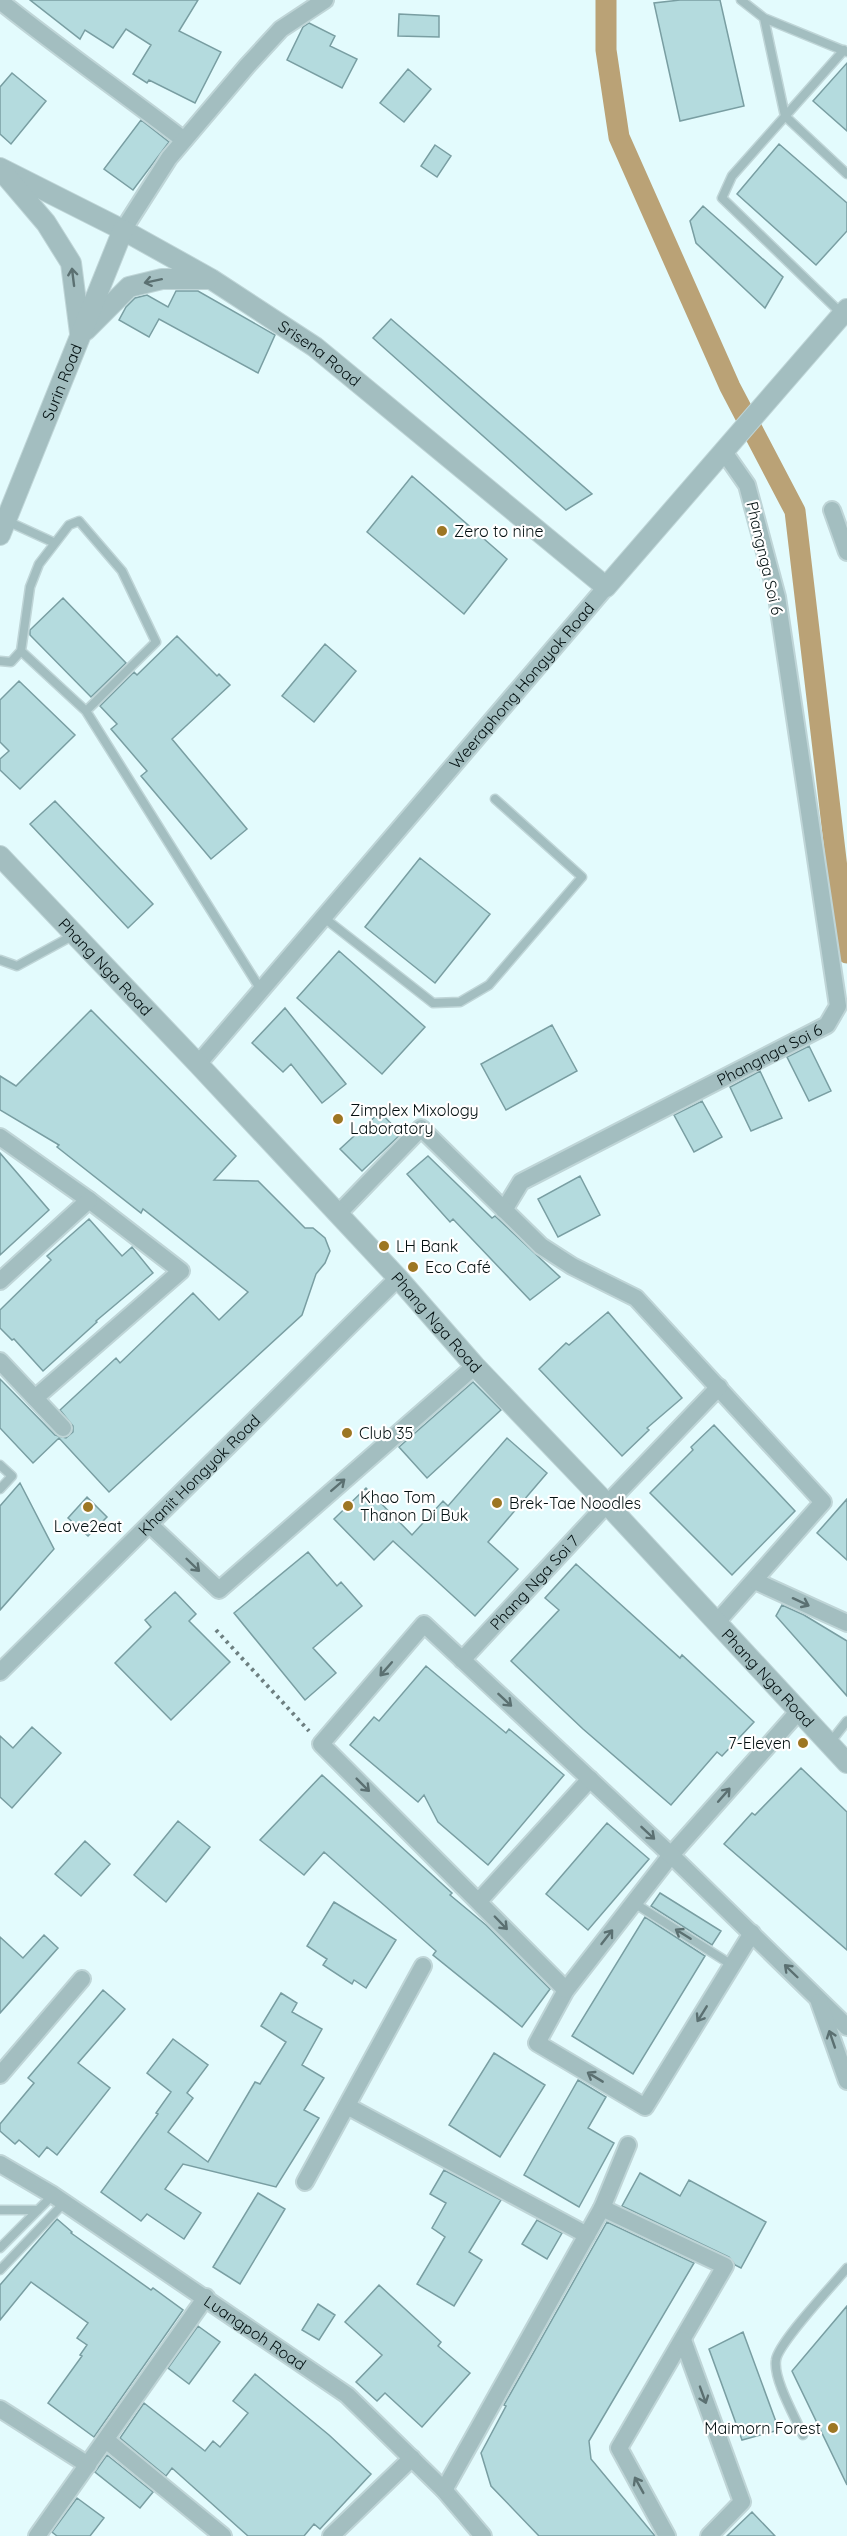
<svg xmlns="http://www.w3.org/2000/svg" width="847" height="2536" font-family="Quicksand,sans-serif">
	<style>
		.lines { fill: none; stroke-linecap: round; stroke-linejoin: round }
		.canal { stroke: #baa276; stroke-width: 21 }
		.building { fill: #b4dbde; stroke: #799ea2; stroke-width: 1.5 }
		.service-casing { stroke: #bfd5d7; stroke-width: 11 }
		.minor-casing { stroke: #bfd5d7; stroke-width: 20 }
		.tertiary-casing { stroke: #bfd5d7; stroke-width: 22 }
		.path { stroke: #6d7f80; stroke-width: 4; stroke-dasharray: 3 4.5; stroke-linecap: butt }
		.service { stroke: #a3bec0; stroke-width: 8 }
		.minor { stroke: #a3bec0; stroke-width: 16 }
		.tertiary { stroke: #a3bec0; stroke-width: 20 }
		.oneway { stroke: #5b7071 }
		.poi-dot { fill: #9d7623; stroke: #fff; stroke-width: 2 }
		.labels { text-anchor: middle; dominant-baseline: central; stroke-width: 4.5; stroke-linejoin: round; paint-order: stroke }
		.street-label { font-size: 16px; fill: #031011; stroke: #fff }
		.poi-label { font-size: 16px; fill: #031011; stroke: #fff; text-anchor: start }
	</style>
	<rect width="100%" height="100%" fill="#e3fbfd"/>
	<g class="lines">
		<!-- canal -->
		<path class="canal" d="M606,0V50L619,137L730,387L795,511L847,953"/>
	</g>
	<!-- building -->
	<path class="building" d="M30,0H198L179,31L221,52L195,103L149,80L147,83L133,74L151,45L126,29L113,48L85,30L80,39Z
		M680,0H720L744,106L680,121L654,3Z
		M399,14L439,16V37L398,36Z
		M309,23L335,36L330,46L357,59L342,88L287,60L303,27Z
		M847,63V131L813,101Z
		M408,69L431,89L404,122L380,103Z
		M12,73L46,101L11,144L0,134V87Z
		M141,120L169,142L133,190L104,169Z
		M779,144L847,203V231L816,265L737,194Z
		M435,145L451,156L437,177L421,166Z
		M703,206L783,277L765,308L696,243L690,221Z
		M176,291H198L275,335L258,373L159,319L149,337L119,320L126,307L135,298L147,295L168,307Z
		M391,319L592,494L566,510L373,338Z
		M412,476L507,559L464,614L367,532Z
		M63,598L126,663L91,697L30,635V630Z
		M177,636L217,676L219,674L230,685L172,739L247,829L211,859L141,776L147,771L111,729L117,724L100,706L134,672L137,675Z
		M325,644L356,671L314,722L282,696Z
		M19,681L75,735L20,789L0,770V759L9,751L0,742V700Z
		M55,801L153,904L128,928L30,824Z
		M420,858L490,914L435,983L365,927Z
		M339,951L425,1027L382,1074L297,998Z
		M285,1008L346,1084L322,1103L291,1064L283,1072L252,1043Z
		M91,1010L236,1156L214,1180L258,1181L305,1228H313L325,1238L330,1251L325,1263L316,1274L302,1315L109,1492L59,1438L33,1463L0,1428V1379L55,1435L66,1438L73,1432V1426L60,1410L116,1358L120,1363L193,1293L219,1320L248,1292L143,1209L141,1213L57,1147L59,1145L0,1110V1076L16,1086Z
		M552,1025L577,1071L506,1110L481,1064Z
		M809,1046L831,1091L809,1101L787,1057Z
		M760,1071L782,1118L751,1131L730,1087Z
		M702,1101L722,1137L694,1152L674,1115Z
		M380,1112L401,1134L362,1171L340,1149Z
		M0,1153L49,1210L0,1255Z
		M428,1156L492,1218L495,1216L560,1277L530,1300L453,1219L450,1222L407,1174Z
		M580,1176L600,1215L558,1237L538,1199Z
		M89,1219L122,1256L132,1247L153,1273L96,1321L97,1322L43,1371L14,1339L12,1340L0,1328V1310L51,1260L47,1256Z
		M608,1312L682,1398L647,1428L649,1430L622,1456L539,1369L566,1343L569,1345Z
		M473,1382L501,1410L427,1478L399,1447Z
		M714,1425L795,1511L732,1575L650,1493L693,1450L691,1447Z
		M507,1438L547,1473L488,1542L518,1569L475,1616L393,1541L374,1560L334,1519L366,1488L412,1535L443,1501L448,1506Z
		M20,1483L54,1549L0,1610V1506Z
		M87,1497L107,1517L88,1536L68,1518Z
		M847,1499V1560L817,1533Z
		M308,1552L337,1586L341,1582L362,1606L313,1648L336,1673L305,1700L234,1613Z
		M576,1564L680,1658L682,1655L754,1722L722,1756L717,1752L671,1805L583,1729L511,1661L559,1610L545,1598Z
		M175,1592L196,1614L189,1621L230,1662L171,1720L115,1663L151,1627L145,1620Z
		M782,1605L804,1615L847,1641V1696L776,1616Z
		M426,1666L506,1733L509,1729L564,1775L488,1865L438,1822L424,1795L418,1802L350,1745L374,1717L379,1721Z
		M32,1727L61,1753L12,1808L0,1797V1736L13,1748Z
		M801,1768L847,1812V1950L724,1844L752,1813L755,1815Z
		M322,1775L452,1893L450,1895L486,1925L550,1989L522,2027L433,1955L436,1951L324,1852L304,1875L260,1840Z
		M178,1821L210,1847L166,1902L134,1875Z
		M607,1823L649,1859L588,1930L546,1894Z
		M85,1841L110,1864L81,1896L55,1874Z
		M660,1893L721,1931L712,1945L651,1906Z
		M334,1902L396,1940L366,1988L354,1980L352,1984L323,1965L327,1959L307,1946Z
		M645,1917L705,1956L633,2074L572,2036Z
		M44,1935L58,1948L0,2013V1937L23,1958Z
		M103,1990L125,2009L78,2063L110,2088L57,2155L47,2147L39,2157L19,2140L15,2144L0,2131V2124L34,2083L28,2078Z
		M281,1993L297,2003L292,2012L322,2029L302,2065L324,2078L304,2110L319,2118L276,2187L183,2164L165,2189L201,2213L184,2239L147,2214L141,2221L101,2192L158,2114L156,2113L171,2092L147,2073L173,2039L208,2065L187,2093L193,2098L168,2132L208,2162L255,2082L260,2084L286,2042L261,2026Z
		M494,2053L545,2085L500,2157L449,2125Z
		M578,2080L606,2097L588,2128L614,2143L579,2207L524,2175Z
		M444,2170L501,2200L469,2252L482,2260L454,2306L417,2284L445,2237L432,2228L446,2203L430,2194Z
		M640,2173L680,2196L689,2180L766,2222L741,2268L735,2265L729,2257L622,2206Z
		M258,2193L285,2209L240,2284L213,2267Z
		M57,2219L72,2232L71,2233L151,2290L153,2288L183,2310L94,2437L48,2403L82,2356L80,2355L87,2345L77,2338L88,2323L31,2282L0,2320V2285Z
		M537,2220L562,2233L547,2259L522,2244Z
		M607,2222L694,2263L589,2441L591,2459L655,2536H539L491,2486L481,2453L506,2406L504,2405Z
		M379,2285L441,2342L438,2346L470,2373L422,2427L385,2393L377,2401L356,2382L382,2355L345,2322Z
		M318,2304L335,2315L319,2340L302,2330Z
		M847,2306V2485L792,2371Z
		M198,2326L220,2342L189,2384L168,2368Z
		M743,2332L779,2430L742,2440L709,2349Z
		M255,2374L329,2435L371,2474L320,2529L314,2524L304,2536H248L172,2468L166,2476L120,2438L144,2403L205,2451L213,2441L220,2447L248,2413L233,2401Z
		M107,2455L153,2492L140,2508L95,2472Z
		M77,2498L104,2518L90,2536H57L52,2532Z
		M752,2512L775,2536H727Z"/>
	<g class="lines">
		<!-- service casing -->
		<g class="service-casing">
			<path id="service" d="M741,0L764,18L847,52
				M764,18L785,116L847,174
				M842,314L722,198L732,176L844,50
				M7,521L55,543
				M21,651L86,711
				M0,661L11,662L21,651L30,587L39,564L69,525L79,521L122,571L156,642L86,711L261,990
				M323,917L433,1003L460,1002L489,985L582,877L495,799
				M0,960L17,966L74,935
				M0,1465L12,1476L0,1489
				M829,1744L847,1721
				M634,1903L732,1965
				M0,2210H38
				M0,2248L53,2195
				M0,2270L64,2203
				M803,2435C795,2417 773,2379 776,2360C778,2343 833,2285 847,2268"/>
		</g>
		<!-- minor casing -->
		<g class="minor-casing">
			<g id="minor">
				<path d="M0,1C60,49 123,93 184,140"/>
				<path d="M123,230L169,158L247,66L281,29L325,0"/>
				<path d="M832,510L847,552"/>
				<path id="s1" d="M198,1064L606,587"/>
				<path d="M0,1137L89,1200L181,1271L35,1398"/>
				<path id="s2" d="M504,1210L521,1182L827,1025L838,1006L777,597L747,485L724,452"/>
				<path d="M338,1214L421,1128L541,1246L572,1266L636,1298L823,1502L717,1622"/>
				<path d="M0,1281L89,1200"/>
				<path d="M0,1361L63,1428"/>
				<path d="M150,1525L219,1590L475,1366"/>
				<path d="M755,1581L847,1623"/>
				<path id="s3" d="M462,1660L607,1504L719,1387"/>
				<path id="s4" d="M0,1672L398,1278"/>
				<path d="M479,1901L590,1779"/>
				<path d="M752,1933L645,2107L537,2043L566,1990L671,1855L798,1712"/>
				<path d="M566,1990L321,1744L424,1624L671,1855L847,2027"/>
				<path d="M819,2002L847,2081"/>
				<path d="M0,2075L82,1979"/>
				<path d="M347,2106L587,2235"/>
				<path id="s5" d="M0,2164L53,2195L347,2395L444,2490L483,2536"/>
				<path d="M305,2182L423,1966"/>
				<path d="M602,2208L725,2266L619,2448L667,2536"/>
				<path d="M683,2340L742,2502L709,2536"/>
				<path d="M0,2409L88,2465"/>
				<path d="M106,2440L223,2536"/>
				<path d="M444,2490L602,2208L628,2145"/>
				<path d="M37,2536L206,2297"/>
				<path d="M331,2536L412,2458"/>
			</g>
		</g>
		<!-- tertiary casing -->
		<g class="tertiary-casing">
			<g id="tertiary">
				<path id="s6" d="M0,168L123,230L211,279L315,347L606,587L847,309"/>
				<path d="M5,175L46,223L71,263L80,333"/>
				<path d="M86,330L129,287L162,279H208"/>
				<path id="s7" d="M0,535L123,230"/>
				<path id="s8" d="M0,856L198,1064L398,1278L475,1366L607,1504L847,1763"/>
			</g>
		</g>
		<!-- path -->
		<path class="path" d="M216,1630L309,1731"/>
		<!-- service -->
		<use href="#service" class="service"/>
		<!-- minor -->
		<use href="#minor" class="minor"/>
		<!-- tertiary -->
		<use href="#tertiary" class="tertiary"/>
	</g>
	<!-- one-way arrows -->
	<defs><path id="oneway-shaft" d="M-6 0H5M1.5-3L5.5 0L1.5 3" fill="none" stroke-width="1.6" stroke-linecap="round" stroke-linejoin="round" transform="scale(1.5)"/></defs>
	<g class="oneway">
		<use href="#oneway-shaft" transform="translate(73 277) rotate(-97)"/>
		<use href="#oneway-shaft" transform="translate(153 281) rotate(168)"/>
		<use href="#oneway-shaft" transform="translate(338 1485) rotate(-41)"/>
		<use href="#oneway-shaft" transform="translate(193 1565) rotate(44)"/>
		<use href="#oneway-shaft" transform="translate(801 1602) rotate(25)"/>
		<use href="#oneway-shaft" transform="translate(386 1669) rotate(131)"/>
		<use href="#oneway-shaft" transform="translate(505 1700) rotate(43)"/>
		<use href="#oneway-shaft" transform="translate(363 1785) rotate(45)"/>
		<use href="#oneway-shaft" transform="translate(724 1795) rotate(-49)"/>
		<use href="#oneway-shaft" transform="translate(648 1833) rotate(43)"/>
		<use href="#oneway-shaft" transform="translate(501 1923) rotate(46)"/>
		<use href="#oneway-shaft" transform="translate(683 1934) rotate(-148)"/>
		<use href="#oneway-shaft" transform="translate(607 1937) rotate(-52)"/>
		<use href="#oneway-shaft" transform="translate(791 1971) rotate(-136)"/>
		<use href="#oneway-shaft" transform="translate(702 2014) rotate(122)"/>
		<use href="#oneway-shaft" transform="translate(832 2039) rotate(-109)"/>
		<use href="#oneway-shaft" transform="translate(595 2077) rotate(-149)"/>
		<use href="#oneway-shaft" transform="translate(703 2395) rotate(70)"/>
		<use href="#oneway-shaft" transform="translate(639 2485) rotate(-119)"/>
	</g>
	<!-- markers -->
	<g class="poi-dot">
		<circle cx="442" cy="531" r="6"/>
		<circle cx="338" cy="1119" r="6"/>
		<circle cx="384" cy="1246" r="6"/>
		<circle cx="413" cy="1267" r="6"/>
		<circle cx="347" cy="1433" r="6"/>
		<circle cx="497" cy="1503" r="6"/>
		<circle cx="348" cy="1506" r="6"/>
		<circle cx="88" cy="1507" r="6"/>
		<circle cx="803" cy="1743" r="6"/>
		<circle cx="833" cy="2428" r="6"/>
	</g>
	<g class="labels">
		<!-- street labels -->
		<g class="street-label">
			<text stroke="none"><textPath href="#s6" startOffset="370">Srisena Road</textPath></text>
			<text stroke="none"><textPath href="#s7" startOffset="165">Surin Road</textPath></text>
			<text transform="translate(765 558) rotate(77)">Phangnga Soi 6</text>
			<text stroke="none"><textPath href="#s1" startOffset="498">Weeraphong Hongyok Road</textPath></text>
			<text stroke="none"><textPath href="#s8" startOffset="153">Phang Nga Road</textPath></text>
			<text stroke="none"><textPath href="#s2" startOffset="312">Phangnga Soi 6</textPath></text>
			<text stroke="none"><textPath href="#s8" startOffset="639">Phang Nga Road</textPath></text>
			<text stroke="none"><textPath href="#s4" startOffset="280">Khanit Hongyok Road</textPath></text>
			<text stroke="none"><textPath href="#s3" startOffset="106">Phang Nga Soi 7</textPath></text>
			<text stroke="none"><textPath href="#s8" startOffset="1125">Phang Nga Road</textPath></text>
			<text stroke="none"><textPath href="#s5" startOffset="306">Luangpoh Road</textPath></text>
		</g>
		<!-- poi labels -->
		<g class="poi-label">
			<text x="454" y="531">Zero to nine</text>
			<text x="350" y="1110">Zimplex Mixology<tspan x="350" dy="18">Laboratory</tspan></text>
			<text x="396" y="1246">LH Bank</text>
			<text x="425" y="1267">Eco Café</text>
			<text x="359" y="1433">Club 35</text>
			<text x="360" y="1497">Khao Tom<tspan x="360" dy="18">Thanon Di Buk</tspan></text>
			<text x="509" y="1503">Brek-Tae Noodles</text>
			<text x="88" y="1526" text-anchor="middle">Love2eat</text>
			<text x="791" y="1743" text-anchor="end">7-Eleven</text>
			<text x="821" y="2428" text-anchor="end">Maimorn Forest</text>
		</g>
	</g>
</svg>
